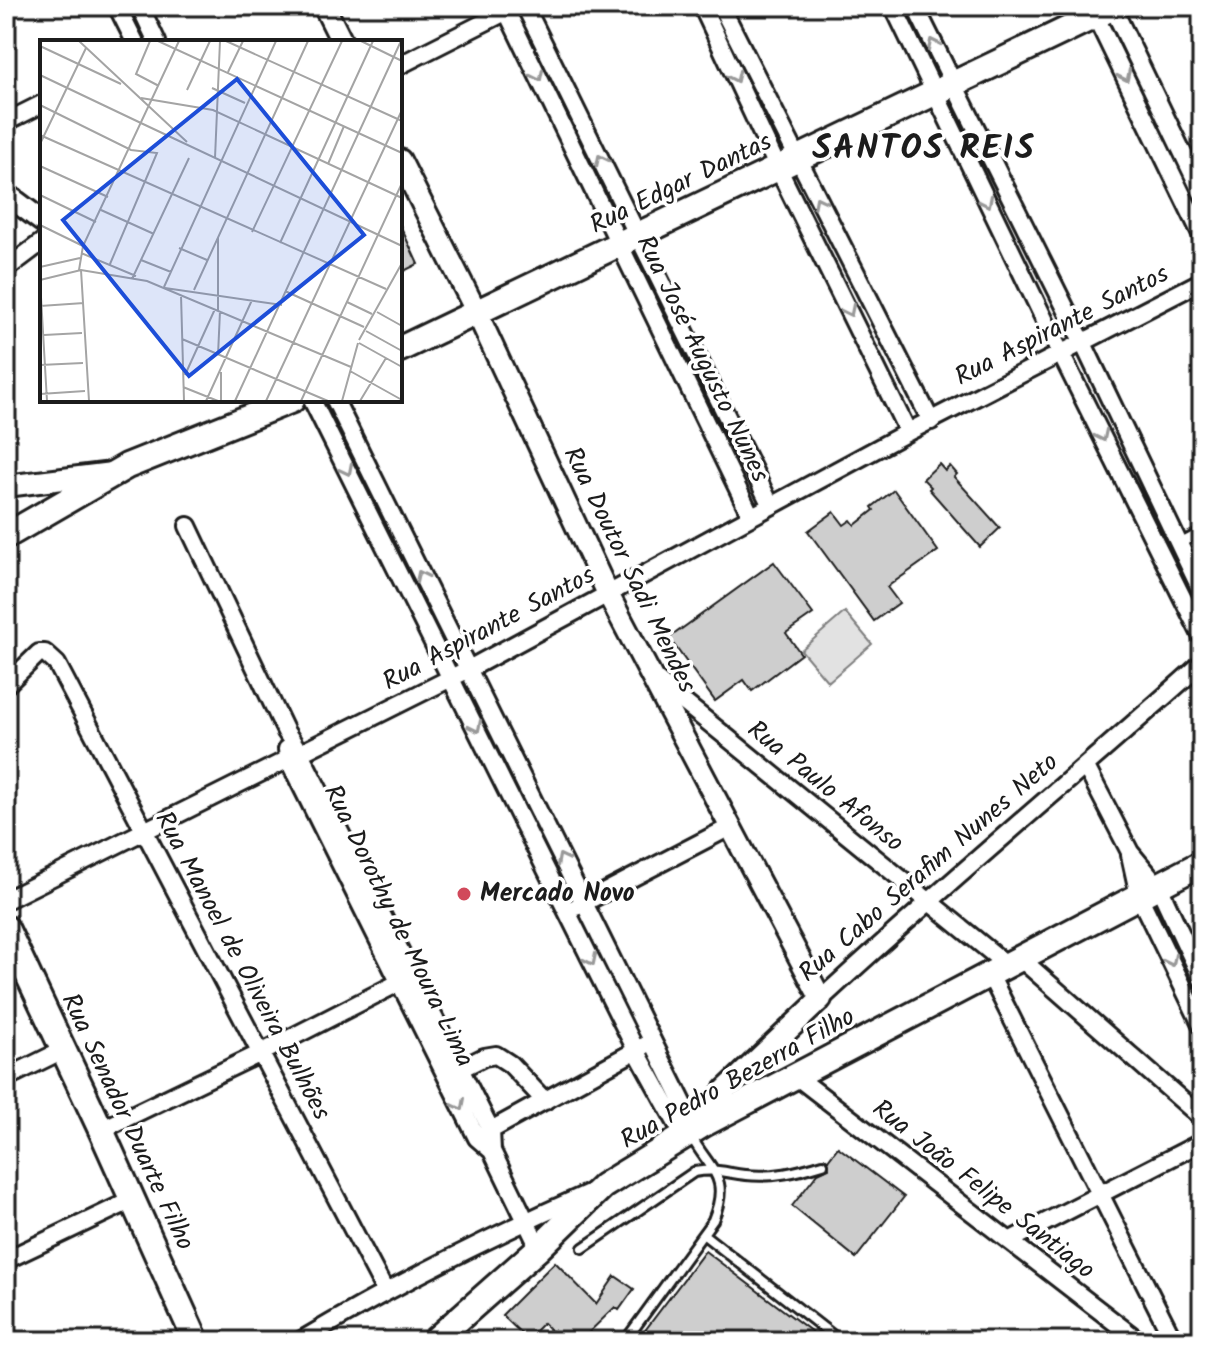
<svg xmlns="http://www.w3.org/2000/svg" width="1208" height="1347" font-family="Kalam,sans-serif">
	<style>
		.green { fill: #e2e2e2; stroke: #7f7f7f; stroke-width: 2 }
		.building { fill: #cecece; stroke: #1c1c1c; stroke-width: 2 }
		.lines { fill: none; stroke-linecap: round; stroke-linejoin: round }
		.service-casing { stroke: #1c1c1c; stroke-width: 14 }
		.minor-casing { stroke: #1c1c1c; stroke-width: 22 }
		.tertiary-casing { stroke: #1c1c1c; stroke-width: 26 }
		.secondary-casing { stroke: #1c1c1c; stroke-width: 30 }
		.service { stroke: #fff; stroke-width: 8 }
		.minor { stroke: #fff; stroke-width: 16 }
		.tertiary { stroke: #fff; stroke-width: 20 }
		.secondary { stroke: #fff; stroke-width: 24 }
		.oneway { stroke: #999 }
		.poi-dot { fill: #d1495b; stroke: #fff; stroke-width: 3 }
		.labels { text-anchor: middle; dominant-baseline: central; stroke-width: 7; stroke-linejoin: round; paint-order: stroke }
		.street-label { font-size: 26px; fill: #1c1c1c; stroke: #fff }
		.poi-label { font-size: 26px; font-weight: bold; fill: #1c1c1c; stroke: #fff; text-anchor: start }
		.district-label { font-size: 34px; font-weight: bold; letter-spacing: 2px; fill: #1c1c1c; stroke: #fff }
		.inset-road { fill: none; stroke: #a4a4a4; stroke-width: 2 }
		.view { fill: #1d4ed8; fill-opacity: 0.15; stroke: #1d4ed8; stroke-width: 4 }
		.inset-edge { fill: none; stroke: #1c1c1c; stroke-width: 4 }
	</style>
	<rect width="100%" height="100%" fill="#fff"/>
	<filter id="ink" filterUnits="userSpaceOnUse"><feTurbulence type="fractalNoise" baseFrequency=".0125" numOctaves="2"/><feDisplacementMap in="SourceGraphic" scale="16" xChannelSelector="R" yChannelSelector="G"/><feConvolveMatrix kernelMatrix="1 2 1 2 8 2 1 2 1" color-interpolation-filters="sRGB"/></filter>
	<g filter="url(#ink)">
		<!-- green -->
		<path class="green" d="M845,612L872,644L828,682L801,650Z"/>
		<!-- building -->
		<path class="building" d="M400,225L418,264L400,273Z
			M939,464L945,471L950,466L957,474L954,477L1000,528L980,547L929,489L931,487L923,479Z
			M894,490L938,551L887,587L899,603L874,621L808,531L834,512L844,525L851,520L855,525L874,510L872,507Z
			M774,562L813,614L786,633L801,654L752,691L744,680L715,701L669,638Z
			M838,1147L904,1197L856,1258L792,1206L818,1173L829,1168L828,1160Z
			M705,1251L824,1341H637Z
			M555,1262L596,1304L615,1276L634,1289L619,1310L615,1307L580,1341H561L543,1323L527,1339L502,1315Z"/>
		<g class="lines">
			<!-- service casing -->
			<g class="service-casing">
				<path id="service" d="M1179,544L1202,532
					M703,1234L840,1341
					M583,1248L694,1172C717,1168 725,1173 746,1175C773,1178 797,1172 823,1164
					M625,1341L713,1220C731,1176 710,1171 691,1136"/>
			</g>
			<!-- minor casing -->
			<g class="minor-casing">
				<path id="minor" d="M117,6L135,42
					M140,6L157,42
					M504,6L751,516
					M525,6L771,506
					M702,6L778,168L908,432
					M721,6L931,421
					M893,6L1060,352L1202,637
					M915,6L1082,341L1202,592
					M1112,6L1202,193
					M1091,7L1202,236
					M400,65L515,7
					M6,122L42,104
					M6,269L42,242
					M312,400L636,1050L684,1137
					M335,400L696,1129
					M188,526L286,732L300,753L491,1130L492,1151
					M654,678L1007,965
					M6,685L39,653H45L57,664L385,1291
					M287,749L288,759L477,1138L492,1151L539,1248
					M1086,767L1130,852L1159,887L1202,979
					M1130,855L1139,896L1202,1026
					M6,900L467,670L908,432L1202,281
					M576,907L730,827
					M1020,958L1202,1118
					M990,975L1174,1341
					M821,999C945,884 1076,776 1202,663
					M460,1069L484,1057L496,1055L510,1064L545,1101
					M797,1077L1139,1341
					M6,1078L63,1050
					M101,1130L261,1053L408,978
					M482,1135L644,1046
					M1009,1241L1202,1142
					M6,1260L132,1200
					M300,1341C394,1285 491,1236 591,1192"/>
			</g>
			<!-- tertiary casing -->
			<g class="tertiary-casing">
				<path id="tertiary" d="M324,6L342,42
					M400,160L477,313L608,594L821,999L726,1089L716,1100L704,1124
					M6,194L42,221
					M6,486L112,473"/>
			</g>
			<!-- secondary casing -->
			<g class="secondary-casing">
				<path id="secondary" d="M400,349L1116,6
					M6,536L127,466L292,400
					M6,928L101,1130L196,1341
					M434,1341L539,1248L603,1186L704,1124L1202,863"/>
			</g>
			<!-- service -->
			<use href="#service" class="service"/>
			<!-- minor -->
			<use href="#minor" class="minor"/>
			<!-- tertiary -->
			<use href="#tertiary" class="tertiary"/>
			<!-- secondary -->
			<use href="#secondary" class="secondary"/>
		</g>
		<!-- one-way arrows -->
		<defs><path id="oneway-chevron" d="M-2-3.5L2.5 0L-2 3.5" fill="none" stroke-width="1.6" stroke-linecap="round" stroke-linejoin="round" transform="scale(2)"/></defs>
		<g class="oneway">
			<use href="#oneway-chevron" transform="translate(933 44) rotate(-116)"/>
			<use href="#oneway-chevron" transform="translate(538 76) rotate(64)"/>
			<use href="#oneway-chevron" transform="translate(1125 76) rotate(64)"/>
			<use href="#oneway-chevron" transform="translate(735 77) rotate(65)"/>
			<use href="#oneway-chevron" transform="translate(601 160) rotate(-116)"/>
			<use href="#oneway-chevron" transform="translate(819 202) rotate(-117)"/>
			<use href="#oneway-chevron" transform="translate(987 202) rotate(64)"/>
			<use href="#oneway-chevron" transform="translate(849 311) rotate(64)"/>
			<use href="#oneway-chevron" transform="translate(1102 436) rotate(64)"/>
			<use href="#oneway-chevron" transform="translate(347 470) rotate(63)"/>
			<use href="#oneway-chevron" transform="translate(421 576) rotate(-116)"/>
			<use href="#oneway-chevron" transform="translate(476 727) rotate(64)"/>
			<use href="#oneway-chevron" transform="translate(562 859) rotate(-117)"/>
			<use href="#oneway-chevron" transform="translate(591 960) rotate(64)"/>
			<use href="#oneway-chevron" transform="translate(1171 961) rotate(64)"/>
			<use href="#oneway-chevron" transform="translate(460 1105) rotate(63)"/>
		</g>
	</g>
	<!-- markers -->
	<circle class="poi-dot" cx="464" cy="894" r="8"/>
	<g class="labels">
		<!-- street labels -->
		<g class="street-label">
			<text transform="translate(681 184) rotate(-26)">Rua Edgar Dantas</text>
			<text transform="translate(1062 326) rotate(-27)">Rua Aspirante Santos</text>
			<text transform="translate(702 359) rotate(64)">Rua José Augusto Nunes</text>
			<text transform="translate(629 570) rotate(64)">Rua Doutor Sadi Mendes</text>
			<text transform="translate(489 629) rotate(-28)">Rua Aspirante Santos</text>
			<text transform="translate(825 787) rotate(39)">Rua Paulo Afonso</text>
			<text transform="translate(929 868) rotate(-41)">Rua Cabo Serafim Nunes Neto</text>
			<text transform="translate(398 926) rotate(64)">Rua Dorothy de Moura Lima</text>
			<text transform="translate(242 966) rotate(62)">Rua Manoel de Oliveira Bulhões</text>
			<text transform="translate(738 1079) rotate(-29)">Rua Pedro Bezerra Filho</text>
			<text transform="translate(127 1122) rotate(65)">Rua Senador Duarte Filho</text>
			<text transform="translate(983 1190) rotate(38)">Rua João Felipe Santiago</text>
		</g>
		<!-- poi labels -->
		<g class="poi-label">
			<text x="480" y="894">Mercado Novo</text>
		</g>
		<!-- district labels -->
		<g class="district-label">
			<text x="924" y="149">SANTOS REIS</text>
		</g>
	</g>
	<!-- overview -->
	<g transform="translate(40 40)">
		<rect width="362" height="362" fill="#fff"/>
		<path class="inset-road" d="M39,1L147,102M110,1L96,34L119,46M118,1L362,113M186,1L362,81M321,1L362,21M0,6L81,44M188,32L203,1M0,35L103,84M172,48L205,63M147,50L170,1M101,58L173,70L362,158M0,65L91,110L117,113L70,224M103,84L362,206M0,95L346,249M0,104L46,8M175,118L180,1M288,124L304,86M0,126L68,157M0,155L56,182M61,170L114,194M0,185L43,206M212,192L302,1M240,203L333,1M139,208L167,220M41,213L96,236M101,220L131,232M0,227L40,218M39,230L43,206L139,1M41,230L49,361M92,239L149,118M0,240L7,361M0,240L41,230L107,241L311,327M124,247L236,1M125,248L242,265M154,250L268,1M245,251L324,287M141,255L144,361M307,262L332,274M0,266L44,263M178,270V198M337,272L362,286M326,291L362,311M4,295L42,293M142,299L288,361M319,300L362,223M319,303L362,327M178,315L180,271M0,325L43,323M310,331L362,360M181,332V361M145,335L175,269M143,347L178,361M0,354L45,351M166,361L212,260M195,361L361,1M226,361L362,70M261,361L362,143M302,361L318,303M320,361L346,318"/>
		<path class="view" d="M197,39L324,195L149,336L23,180Z"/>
		<rect width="362" height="362" class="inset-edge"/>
	</g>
	<!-- margin -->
	<rect width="1208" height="1347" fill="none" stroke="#fff" stroke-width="32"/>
	<rect x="16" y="16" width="1176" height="1315" fill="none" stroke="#1c1c1c" stroke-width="3" filter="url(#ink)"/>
</svg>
